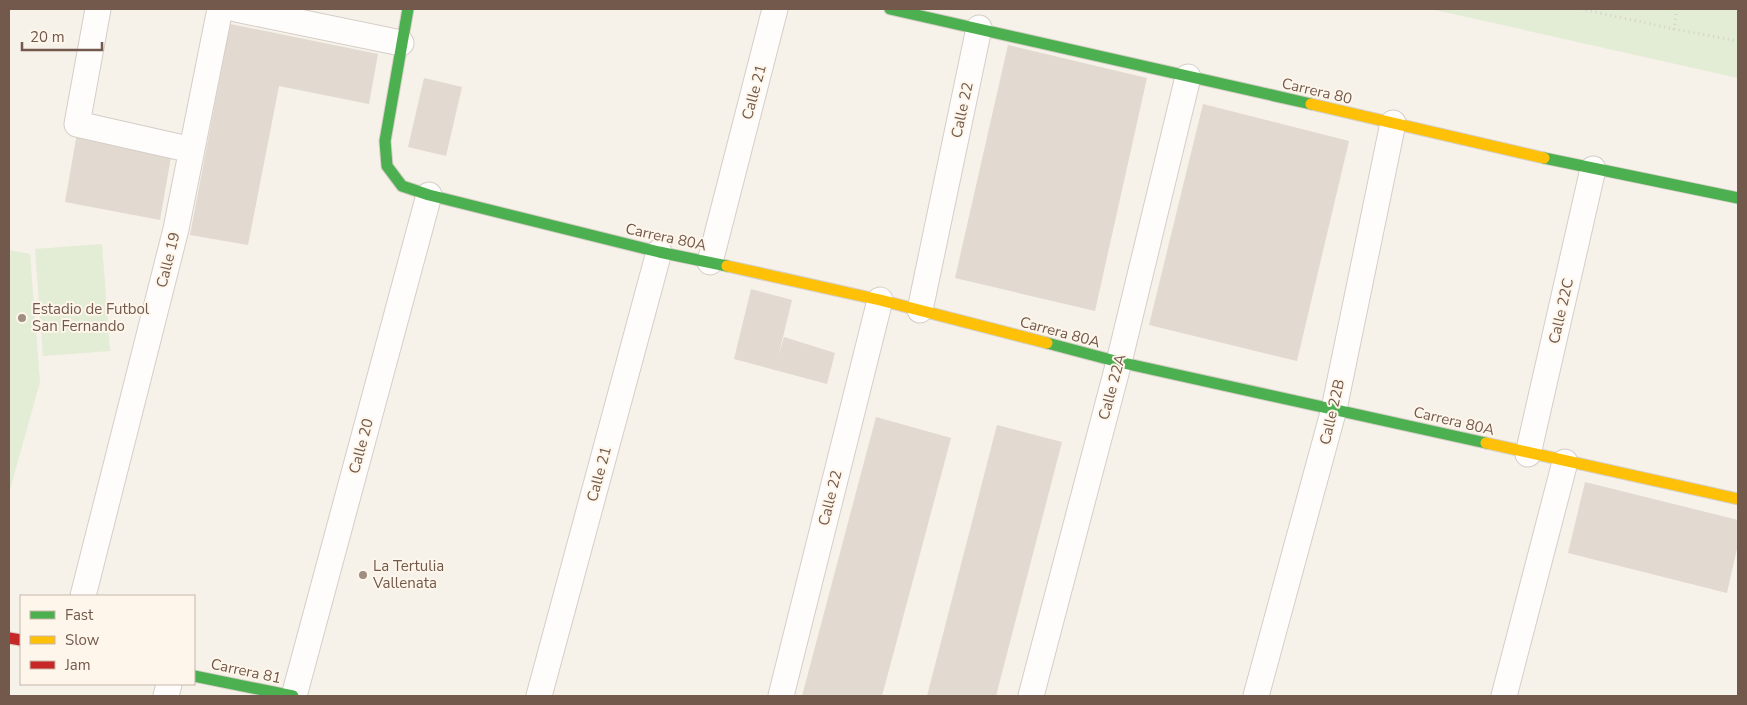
<svg xmlns="http://www.w3.org/2000/svg" width="1747" height="705" font-family="'Nunito Sans',sans-serif">
	<style>
		.green { fill: #e3ecd5 }
		.building { fill: #e2d9d1 }
		.lines { fill: none; stroke-linecap: round; stroke-linejoin: round }
		.street-casing { stroke: #d5cec8; stroke-width: 27 }
		.fast-casing { stroke: #d5cec6; stroke-width: 13 }
		.slow-casing { stroke: #d5cec6; stroke-width: 13 }
		.jam-casing { stroke: #d5cec6; stroke-width: 13 }
		.path { stroke: #d7d0ca; stroke-width: 3; stroke-dasharray: 1 4; stroke-linecap: butt }
		.street { stroke: #fefdfc; stroke-width: 25 }
		.fast { stroke: #4caf50; stroke-width: 11 }
		.slow { stroke: #ffc107; stroke-width: 11 }
		.jam { stroke: #c62828; stroke-width: 11 }
		.poi-dot { fill: #a08e82; stroke: #fef6ea; stroke-width: 2 }
		.labels { text-anchor: middle; dominant-baseline: central; stroke-width: 4; stroke-linejoin: round; paint-order: stroke }
		.street-label { font-size: 15px; fill: #72594b; stroke: #fef6ea }
		.poi-label { font-size: 15px; fill: #72594b; stroke: #fef6ea; text-anchor: start }
	</style>
	<rect width="100%" height="100%" fill="#f6f1e9"/>
	<!-- green -->
	<path class="green" d="M1431,9H1738V78Z
		M102,244L110,351L43,356L35,249Z
		M9,250L30,254L40,382L9,493Z"/>
	<!-- building -->
	<path class="building" d="M230,24L378,54L369,104L279,86L248,245L190,235Z
		M1008,45L1147,78L1095,311L955,278Z
		M424,78L462,87L446,156L408,147Z
		M1203,104L1349,141L1297,361L1149,325Z
		M77,133L172,151L160,220L65,202Z
		M751,289L792,300L778,357L784,337L835,353L827,384L734,359Z
		M876,417L951,438L882,696H802Z
		M997,425L1062,442L996,696H927Z
		M1585,482L1738,520V544L1727,593L1568,553Z"/>
	<g class="lines">
		<!-- street casing -->
		<g class="street-casing">
			<path id="street" d="M98,9L77,124L192,150
				M236,9L401,43
				M710,262L775,9
				M920,310L979,28
				M1528,454L1593,169
				M83,596L176,229L220,9
				M166,696L169,684
				M294,696L429,195
				M539,696L659,252
				M781,696L880,300
				M1031,696L1119,362L1188,77
				M1256,696L1334,409L1393,123
				M1504,696L1565,462"/>
		</g>
		<!-- fast casing -->
		<g class="fast-casing">
			<path id="fast" d="M408,9L385,141L387,166L402,186L429,195L659,252L727,266
				M890,9L1311,104
				M1544,158L1738,198
				M1047,343L1119,362L1486,443
				M194,676L293,696"/>
		</g>
		<!-- slow casing -->
		<g class="slow-casing">
			<path id="slow" d="M1311,104L1544,158
				M727,266L880,300L1047,343
				M1486,443L1738,499"/>
		</g>
		<!-- jam casing -->
		<g class="jam-casing">
			<path id="jam" d="M9,638L21,640"/>
		</g>
		<!-- path -->
		<path class="path" d="M1581,9L1674,29
			M1677,9L1674,29L1738,41"/>
		<!-- street -->
		<use href="#street" class="street"/>
		<!-- fast -->
		<use href="#fast" class="fast"/>
		<!-- slow -->
		<use href="#slow" class="slow"/>
		<!-- jam -->
		<use href="#jam" class="jam"/>
	</g>
	<!-- markers -->
	<g class="poi-dot">
		<circle cx="22" cy="318" r="5"/>
		<circle cx="363" cy="575" r="5"/>
	</g>
	<g class="labels">
		<!-- street labels -->
		<g class="street-label">
			<text transform="translate(1317 91) rotate(13)">Carrera 80</text>
			<text transform="translate(754 92) rotate(-75)">Calle 21</text>
			<text transform="translate(962 110) rotate(-78)">Calle 22</text>
			<text transform="translate(666 237) rotate(12)">Carrera 80A</text>
			<text transform="translate(168 260) rotate(-76)">Calle 19</text>
			<text transform="translate(1561 311) rotate(-77)">Calle 22C</text>
			<text transform="translate(1060 332) rotate(15)">Carrera 80A</text>
			<text transform="translate(1112 387) rotate(-75)">Calle 22A</text>
			<text transform="translate(1332 412) rotate(-77)">Calle 22B</text>
			<text transform="translate(1454 421) rotate(13)">Carrera 80A</text>
			<text transform="translate(361 446) rotate(-75)">Calle 20</text>
			<text transform="translate(599 474) rotate(-75)">Calle 21</text>
			<text transform="translate(830 498) rotate(-76)">Calle 22</text>
			<text transform="translate(246 671) rotate(12)">Carrera 81</text>
		</g>
		<!-- poi labels -->
		<g class="poi-label">
			<text x="32" y="309">Estadio de Futbol<tspan x="32" dy="17">San Fernando</tspan></text>
			<text x="373" y="566">La Tertulia<tspan x="373" dy="17">Vallenata</tspan></text>
		</g>
	</g>
	<!-- border -->
	<rect width="1747" height="705" fill="none" stroke="#72594b" stroke-width="20"/>
	<!-- legend -->
	<rect x="20" y="595" width="175" height="90" fill="#fef6ea" stroke="#c6b7aa"/>
	<rect x="30" y="611" width="25" height="8" fill="#4caf50" stroke="#c6b7aa"/>
	<text x="65" y="620" font-size="15" fill="#72594b">Fast</text>
	<rect x="30" y="636" width="25" height="8" fill="#ffc107" stroke="#c6b7aa"/>
	<text x="65" y="645" font-size="15" fill="#72594b">Slow</text>
	<rect x="30" y="661" width="25" height="8" fill="#c62828" stroke="#c6b7aa"/>
	<text x="65" y="670" font-size="15" fill="#72594b">Jam</text>
	<!-- scale -->
	<path d="M22 42v8h80v-8" fill="none" stroke="#72594b" stroke-width="2.5"/>
	<text x="30" y="42" font-size="15" fill="#72594b" stroke="#fef6ea" stroke-width="4" paint-order="stroke">20 m</text>
</svg>
